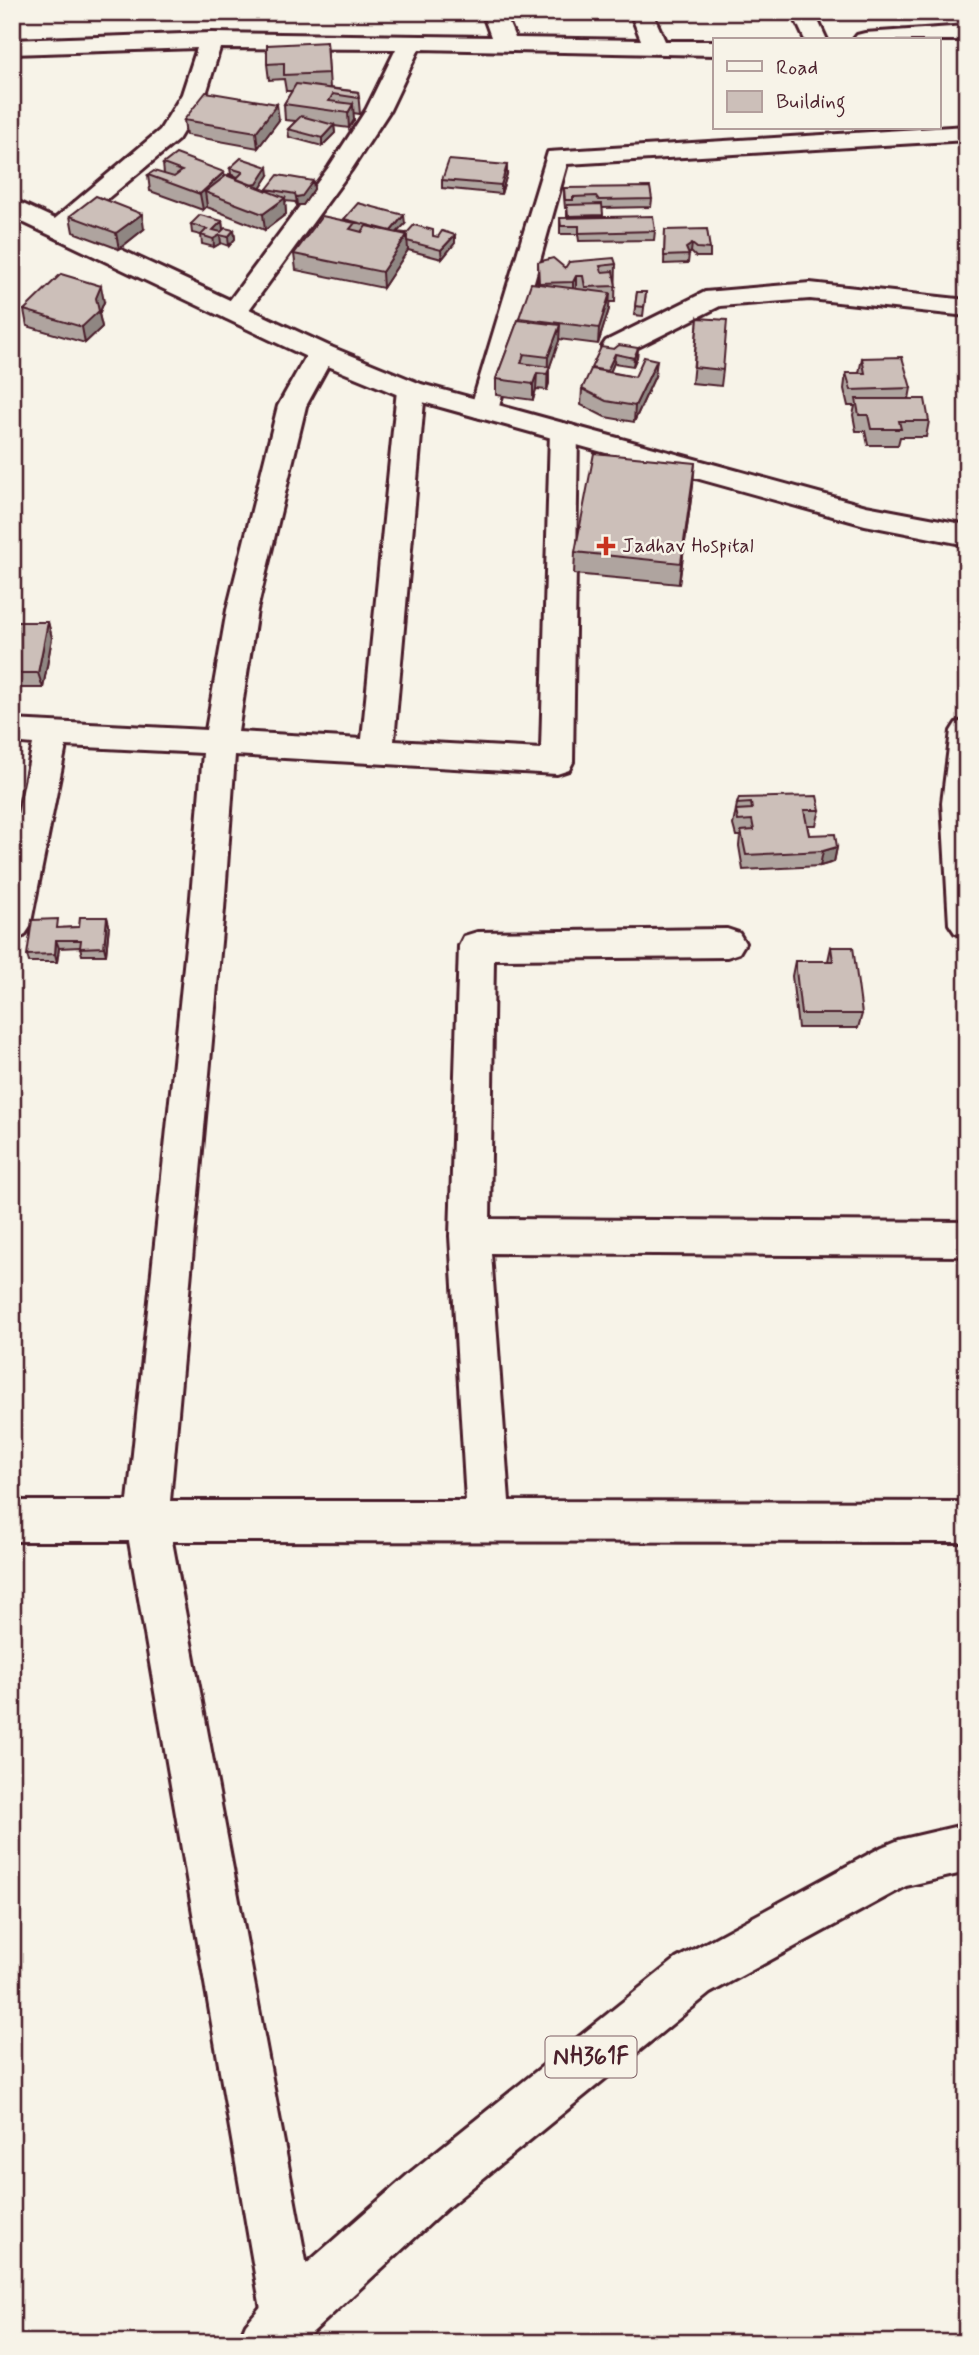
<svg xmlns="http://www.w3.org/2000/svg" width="979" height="2355" font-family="Mynerve,sans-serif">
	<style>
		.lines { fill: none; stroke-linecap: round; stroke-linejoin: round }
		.street-casing { stroke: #4a1f2b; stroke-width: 6 }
		.secondary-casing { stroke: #4a1f2b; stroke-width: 6 }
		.highway-casing { stroke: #4a1f2b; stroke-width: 6 }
		.street { fill: #f7f3e8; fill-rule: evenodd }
		.secondary { fill: #f7f3e8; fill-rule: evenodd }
		.highway { fill: #f7f3e8; fill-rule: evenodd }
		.wall { fill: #afa49f; stroke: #4a1f2b; stroke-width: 2 }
		.shaded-wall { fill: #8f8682; stroke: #4a1f2b; stroke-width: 2 }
		.building { fill: #ccbfb9; stroke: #4a1f2b; stroke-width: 2 }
		.poi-dot { fill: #c8321e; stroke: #f7f3e8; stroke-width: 2.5 }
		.labels { text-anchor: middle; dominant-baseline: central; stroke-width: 5; stroke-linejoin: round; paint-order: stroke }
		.far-poi-label { font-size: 21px; fill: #4a1f2b; stroke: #f7f3e8; text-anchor: start }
		.shield { fill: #f7f3e8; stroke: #7e5f64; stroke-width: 2 }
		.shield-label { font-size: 24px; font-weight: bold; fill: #4a1f2b }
	</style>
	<rect width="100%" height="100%" fill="#f7f3e8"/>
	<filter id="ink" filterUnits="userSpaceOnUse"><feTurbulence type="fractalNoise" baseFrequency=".0143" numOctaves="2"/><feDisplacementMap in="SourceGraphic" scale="14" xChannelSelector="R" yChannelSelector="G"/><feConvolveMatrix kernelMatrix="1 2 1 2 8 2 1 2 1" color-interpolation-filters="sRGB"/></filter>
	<g filter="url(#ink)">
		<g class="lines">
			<!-- street casing -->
			<g class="street-casing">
				<path id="street" d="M482,12H504L515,38L641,40L630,12H652L665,41H715V55L419,49L390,110L351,170L243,318L234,320L225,318L221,312L329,167L366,110L396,49L220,48L206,94L178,140L66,233L57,236L48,233L44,228L160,130L182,94L197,48L12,54V40L211,33L491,37Z
					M792,12H814L827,40H805Z
					M967,26V40H853L857,35L865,33Z
					M967,126V140L567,164L498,410L494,416L484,419L474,416L470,410L548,152Z
					M810,283L967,300V316L810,299L720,306L626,353L616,355L606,353L602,347L606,341L705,292Z
					M321,345L331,347L335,353L306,406L257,610L238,732L362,739L397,390L401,384L411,382L421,384L425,390L394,741L541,749L550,432L554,426L564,423L574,426L578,432L573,762L569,770L557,774L235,755L224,909L170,1501H466L450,1236L459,946L464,936L477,932L727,929L739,933L745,943L739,953L727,957L494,959L490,1219L967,1222V1256L491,1253L509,1501L967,1502V1542L172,1541L316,2315L308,2334L289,2342L270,2334L262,2315L129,1541H12V1501H128L190,909L203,753L66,746L30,927L24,936L12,940V843L33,744L12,742V720L206,730L227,610L278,406L311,347Z
					M967,720V937L955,933L949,924L942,803L951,731L956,723Z"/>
			</g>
			<!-- secondary casing -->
			<g class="secondary-casing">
				<path id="secondary" d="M12,199L331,347L421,384L866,506L967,525V545L865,525L401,396L311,359L12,217Z"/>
			</g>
			<!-- highway casing -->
			<g class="highway-casing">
				<path id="highway" d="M967,1824V1872L906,1886L710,1993L448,2207L301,2343H238L246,2324L270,2296L412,2171L676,1959L882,1847L899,1840Z"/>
			</g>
			<!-- street -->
			<use href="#street" class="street"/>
			<!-- secondary -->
			<use href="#secondary" class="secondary"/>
			<!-- highway -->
			<use href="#highway" class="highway"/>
		</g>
		<!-- wall -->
		<path class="wall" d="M327,42L330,88L358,92L360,114L353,113L354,120L349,128L334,126L335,133L322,146L289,137L288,129L296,121L285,120L284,104L292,91H286L284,79L269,80L267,64Z
			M184,120H279L258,148L186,135Z
			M163,164L224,177L231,174L230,168L269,175L260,188L267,191V189L313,181L314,189L303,205H297L295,202L285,201L286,214L265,230L207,207V206L203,210L150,191L148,175L164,174Z
			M507,174L501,194L442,188V180Z
			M564,188L652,199L651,207L602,208L603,217L655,231L654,240L579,241L578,234H560V218H567V208H565L564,197Z
			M70,216L144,229L119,249L73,232Z
			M344,220L405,224L397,232L438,237L455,235V243L442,259L408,250L383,288L296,270L294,254Z
			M222,221L223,230H234L235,239L229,246L221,243L214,247L202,244L201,235L192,233L191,224Z
			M665,230L710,249V257H696L691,252L689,254L688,263L664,264Z
			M538,262L565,268L616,264L615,302H609V309L598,344L559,339L549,369V383L547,390L536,389L533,400L496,395V379L519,318L538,284Z
			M637,292H646L643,316L634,315Z
			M104,302L99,314L102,327L85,343L27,326L24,310Z
			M698,318L723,370L721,386L692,383Z
			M638,348L637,357L633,366L614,363L610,372L635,377L655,376L634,422L605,417L581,405L582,389L614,349Z
			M862,358L911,388L909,399L929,421L926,437H900L898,445H868L865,431H856L853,415L855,406H848L844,389L846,373H859Z
			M693,485L679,584L574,574L575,552Z
			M48,622L52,638L43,688H12V629Z
			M739,798L820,810L816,825H807L809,835L837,847L834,862L820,866L743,870L739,846L740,836H736L733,825L737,804Z
			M107,917L109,925L106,955H82L80,947L59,948L57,962H29L27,955L60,928L79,927Z
			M831,947L862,1014L858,1028H798L792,976L795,961H828Z"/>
		<!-- shaded-wall -->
		<path class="shaded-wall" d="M277,104L279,120L258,148L256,132Z
			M353,104L354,120L349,128L348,113Z
			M15,117L19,133L12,137V119Z
			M334,125L335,133L322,146V138Z
			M507,165V174L501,194V185Z
			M268,167L269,175L258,192L245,194Z
			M224,172L225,188L205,192L207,206L203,210L200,194Z
			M313,181L314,189L303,205H297L296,197Z
			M285,198L286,214L265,230L263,214Z
			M142,214L144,229L119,249L116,233Z
			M404,215L405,224L390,240V232Z
			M222,221L223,230L220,235L221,243L214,247L213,230Z
			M234,230L235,239L229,246L228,237Z
			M407,235L408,250L383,288L382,272Z
			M455,235V243L442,259L441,250Z
			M692,244L691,252L688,255L686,248Z
			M576,276V292L573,298V282Z
			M101,286L104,302L99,314L102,327L85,343L82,327Z
			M610,293L609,309L598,344L599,328Z
			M560,325L559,341L549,369V383L547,390L548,357Z
			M638,348L637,357L633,366L634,358Z
			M615,354L614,363L607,380V371Z
			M657,360L655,376L634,422L635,406Z
			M537,373L536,389L533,400V384Z
			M695,463L693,485L679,584L681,563Z
			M48,622L52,638L43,688L38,673Z
			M837,847L834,862L820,866L823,851Z
			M107,917L109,925L106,955L104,947Z
			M56,940L59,948L57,962L55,954Z"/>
		<!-- building -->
		<path class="building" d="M327,42L329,73L284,75V63L267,64V45Z
			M296,84L358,92L359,98L333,94L329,101L353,104L348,113L284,104Z
			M206,92L277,104L256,132L184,120Z
			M301,116L334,125L322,138L288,129Z
			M176,154L224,172L200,194L148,175L154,171L174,177L182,171L163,164Z
			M241,158L268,167L257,184L251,185L228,176L229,174L238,177L243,172L230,168Z
			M449,160L507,165L501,185L442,180Z
			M227,175L285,198L263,214L205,192Z
			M278,175L313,181L302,196L296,197L295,194L267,189Z
			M650,187L652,199L599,200L596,196L573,197V200H565L564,188Z
			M96,196L142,214L116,233L70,216Z
			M358,203L404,215L391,231L344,219Z
			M602,204L603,215L568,216L567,205Z
			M200,215L222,221L213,230L221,232L225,228L234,230L228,237L220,235L213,239L201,235L207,229L191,224Z
			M322,216L355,223L350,229L362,232L366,226L407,235L382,272L294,254Z
			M653,216L655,231L579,233V226H561L560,218Z
			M414,225L433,230V236L438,237L442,231L455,235L441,250L407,241V235L406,234Z
			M707,229L710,249L697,248L692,244L686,248L689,255L664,256L665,230Z
			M553,258L565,268L569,262L614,258L616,264L600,266L602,272L613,271L616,286L585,287L583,276H576L573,282L539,283L538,262Z
			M61,274L101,286L96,298L99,311L82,327L24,310Z
			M531,283L610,293L599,328L519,318Z
			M637,292H646L644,307L635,306Z
			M698,318L727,320L723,370L694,367Z
			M518,320L560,325L548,357L524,354L521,363L550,367L547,374L537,373L533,384L496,379Z
			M619,345L638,348L634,358L615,354L607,371L591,368L601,347L614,349Z
			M644,357L657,360L635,406L606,401L582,389L591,369L635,377Z
			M902,357L911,388L851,390L846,373H865L862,358Z
			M856,399H925L929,421H899L901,429H871L868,415H859Z
			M594,453L695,463L681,563L575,552Z
			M16,622H48L38,673H12V629H14Z
			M817,796L820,810H804L809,835L835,834L837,847L823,851L746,855L741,831L754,830L752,820L738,821L736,810L752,809L751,803L737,804L739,798Z
			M80,917H107L104,947L80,948L81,940H56L55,954L27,955L32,920L58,919L57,928L79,927Z
			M831,947H853L862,1014H801L795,961H833Z"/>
	</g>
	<!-- markers -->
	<path class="poi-dot" d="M602.5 535.5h7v7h7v7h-7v7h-7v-7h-7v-7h7z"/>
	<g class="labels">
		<!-- far-poi labels -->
		<g class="far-poi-label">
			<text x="622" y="546">Jadhav Hospital</text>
		</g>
		<!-- shield labels -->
		<rect class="shield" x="545.5" y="2036.5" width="91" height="41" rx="5"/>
		<g class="shield-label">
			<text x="591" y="2057">NH361F</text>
		</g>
	</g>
	<!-- margin -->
	<rect width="979" height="2355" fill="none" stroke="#f7f3e8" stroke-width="42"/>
	<rect x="21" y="21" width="937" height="2313" fill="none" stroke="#4a1f2b" stroke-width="2.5" filter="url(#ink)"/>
	<!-- legend -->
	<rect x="713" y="38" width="228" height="91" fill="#f7f3e8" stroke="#b29e9c" stroke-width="2"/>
	<rect x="727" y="61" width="35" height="10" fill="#f7f3e8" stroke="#b29e9c" stroke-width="2"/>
	<text x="776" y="74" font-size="21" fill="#4a1f2b">Road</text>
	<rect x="727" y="91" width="35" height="21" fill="#ccbfb9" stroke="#b29e9c" stroke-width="2"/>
	<text x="776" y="108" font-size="21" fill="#4a1f2b">Building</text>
</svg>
